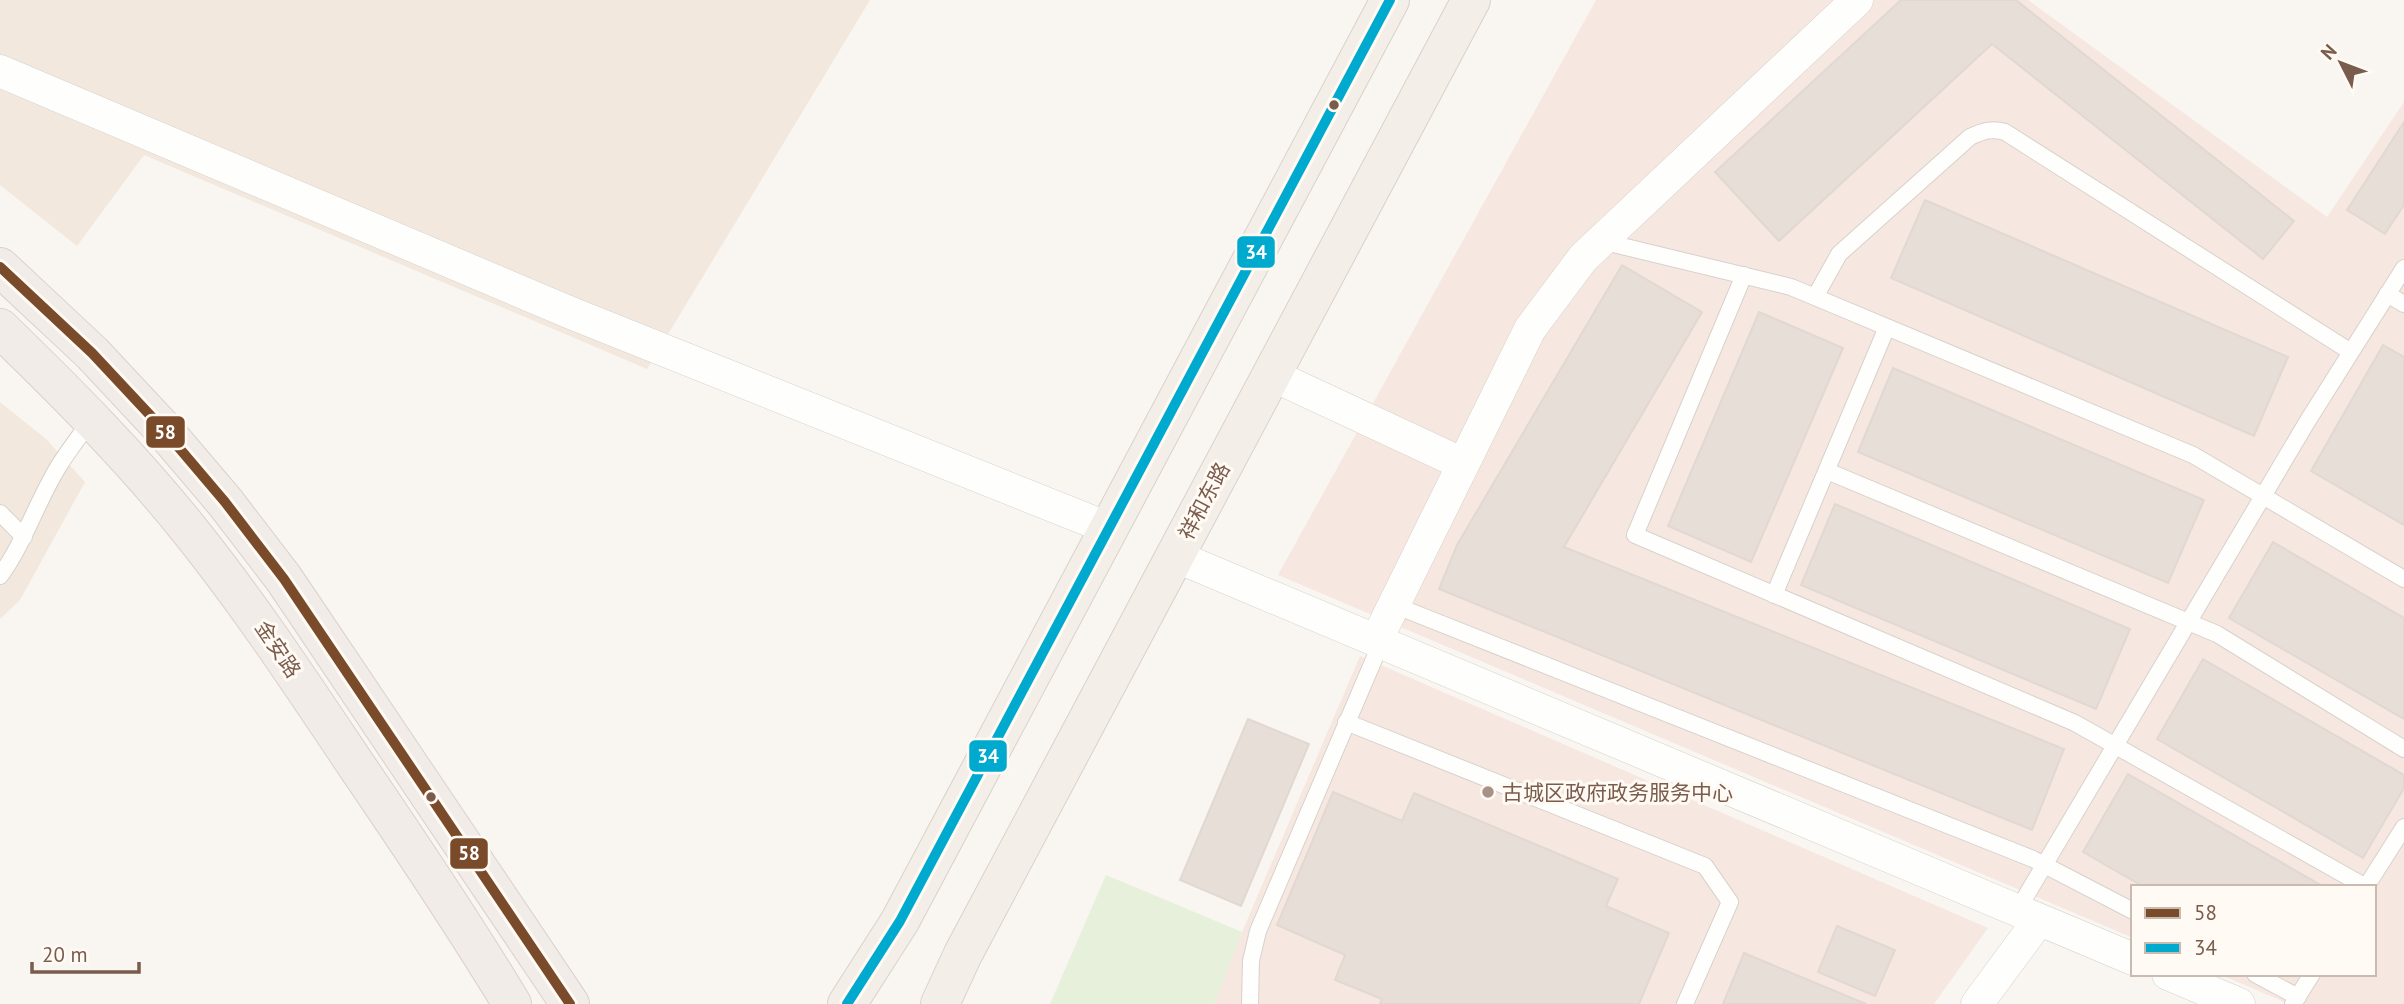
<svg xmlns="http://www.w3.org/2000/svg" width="2404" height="1004" font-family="'PT Sans','Noto Sans SC',sans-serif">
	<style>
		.residential { fill: #f2e8de }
		.commercial { fill: #f6e8e1 }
		.green { fill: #e7f0db }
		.building { fill: #e6ded7; stroke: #e2d8d2; stroke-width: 2 }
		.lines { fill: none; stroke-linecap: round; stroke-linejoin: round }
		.service-casing { stroke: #d7d1cb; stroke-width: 18 }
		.minor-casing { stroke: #d7d1cb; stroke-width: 33 }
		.primary-casing { stroke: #dad1cc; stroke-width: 40 }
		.trunk-casing { stroke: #dad1cc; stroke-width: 40 }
		.service { stroke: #fefefd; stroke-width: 16 }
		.minor { stroke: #fefefd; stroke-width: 32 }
		.primary { stroke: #f3eee8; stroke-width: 38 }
		.trunk { stroke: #f2ece8; stroke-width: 38 }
		.bus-1-casing { stroke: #fffaf3; stroke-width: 16 }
		.bus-2-casing { stroke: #fffaf3; stroke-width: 16 }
		.bus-1 { stroke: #7a4b2a; stroke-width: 10 }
		.bus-2 { stroke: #00a9ce; stroke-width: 10 }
		.bus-dot { fill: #7a5c4d; stroke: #fffaf3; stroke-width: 2.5 }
		.poi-dot { fill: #a69286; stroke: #fffaf3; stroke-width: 2.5 }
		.labels { text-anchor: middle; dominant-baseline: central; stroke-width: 6; stroke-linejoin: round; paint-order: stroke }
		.street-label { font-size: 21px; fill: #7a5c4d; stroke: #fffaf3 }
		.poi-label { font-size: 21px; fill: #7a5c4d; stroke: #fffaf3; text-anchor: start }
		.line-badge { stroke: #fffaf3; stroke-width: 2.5 }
		.badge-label { font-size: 19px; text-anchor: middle; font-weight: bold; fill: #fff }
	</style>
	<rect width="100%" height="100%" fill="#f9f5f0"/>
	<!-- residential -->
	<path class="residential" d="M0,0H870L647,369L144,155L77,246L0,185Z
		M0,402L46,439L85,482L20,600L0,619Z"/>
	<!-- commercial -->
	<path class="commercial" d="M1596,0H2028L2327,217L2404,102V1004H2289L2219,974H2374V887H2133V938L1278,575Z
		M1360,656L1988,928L1934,1004H1214L1242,932Z"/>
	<!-- green -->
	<path class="green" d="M1106,875L1242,932L1214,1004H1050Z"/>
	<!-- building -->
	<path class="building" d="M1901,0H2016L2294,221L2263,259L1992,44L1779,241L1715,172Z
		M2404,122V205L2385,234L2347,210Z
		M1925,200L2288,357L2254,436L1891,278Z
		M1622,265L1702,312L1564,547L2064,749L2032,830L1439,589L1457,545Z
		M1759,312L1843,348L1751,562L1668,526Z
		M2383,345L2404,357V525L2311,471Z
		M1893,368L2204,500L2168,583L1858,452Z
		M1835,504L2130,629L2096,709L1801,585Z
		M2273,542L2404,618V719L2229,618Z
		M2203,659L2404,775V788L2363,858L2157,739Z
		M1248,719L1309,744L1241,906L1180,880Z
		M2128,774L2324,887H2144L2083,852Z
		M1333,792L1402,821L1414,793L1618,879L1606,906L1669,933L1639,1004H1380L1382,999L1335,980L1345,955L1277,925Z
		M1837,926L1895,950L1875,996L1818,972Z
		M1744,953L1866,1004H1723Z"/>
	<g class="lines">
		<!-- service casing -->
		<g class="service-casing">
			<path id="service" d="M1601,241L1791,287L2193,455L2404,579
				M1744,275L1635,535L2075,723L2366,887
				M2387,294L2404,304
				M1815,297L1839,254L1970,137C1983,131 1991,128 2005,132L2351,352
				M1827,471L2217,634L2404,749
				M0,513L24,537
				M0,576C24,543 36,504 57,469C67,452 80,436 92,419
				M1774,595L1887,327
				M1394,605L2033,859L2133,911
				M1346,722L1705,866L1730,902L1685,1004
				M2366,887L2404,827
				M2017,911L2307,422L2404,268
				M2255,974L2298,997
				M1250,1004L1251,961L1258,931L1381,643
				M2293,1004L2312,974"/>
		</g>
		<!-- minor casing -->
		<g class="minor-casing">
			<path id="minor" d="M0,71L571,313L1108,528
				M1272,375L1463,464
				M1175,556L2133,959
				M1376,641L1530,329L1583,258L1857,0
				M2168,974L2239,1004
				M1977,1004L2039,920"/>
		</g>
		<!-- primary casing -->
		<g class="primary-casing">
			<path id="primary" d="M847,1004L900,921L1390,0
				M940,1004L963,954L1471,0"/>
		</g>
		<!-- trunk casing -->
		<g class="trunk-casing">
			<path id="trunk" d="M0,267L92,353L163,429L225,502L284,579L570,1004
				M0,328C67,393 133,459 191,532C251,607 303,686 356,765C410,844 463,923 512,1004"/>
		</g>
		<!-- service -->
		<use href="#service" class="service"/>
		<!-- minor -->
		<use href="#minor" class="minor"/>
		<!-- primary -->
		<use href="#primary" class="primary"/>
		<!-- trunk -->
		<use href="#trunk" class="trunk"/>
		<!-- bus-1 casing -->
		<g class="bus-1-casing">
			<path id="bus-1" d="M0,267L92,353L163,429L225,502L284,579L570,1004"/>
		</g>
		<!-- bus-2 casing -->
		<g class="bus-2-casing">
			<path id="bus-2" d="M847,1004L900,921L1390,0"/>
		</g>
		<!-- bus-1 -->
		<use href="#bus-1" class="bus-1"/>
		<!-- bus-2 -->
		<use href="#bus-2" class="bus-2"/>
	</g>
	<!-- markers -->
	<g class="bus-dot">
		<circle cx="1334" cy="105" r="6"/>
		<circle cx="431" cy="797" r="6"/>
	</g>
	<circle class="poi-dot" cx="1488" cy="792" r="7"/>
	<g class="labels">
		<!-- street labels -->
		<g class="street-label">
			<text transform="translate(1204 501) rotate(-62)">祥和东路</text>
			<text transform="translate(278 649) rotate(56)">金安路</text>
		</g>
		<!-- poi labels -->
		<g class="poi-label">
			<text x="1502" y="792">古城区政府政务服务中心</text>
		</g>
	</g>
	<g class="line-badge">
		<rect x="1236" y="235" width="40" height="34" rx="7" fill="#00a9ce"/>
		<rect x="145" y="415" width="41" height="34" rx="7" fill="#7a4b2a"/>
		<rect x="968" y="739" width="40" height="34" rx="7" fill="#00a9ce"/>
		<rect x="449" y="837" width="40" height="33" rx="7" fill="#7a4b2a"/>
	</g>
	<g class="badge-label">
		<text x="1256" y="259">34</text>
		<text x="165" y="439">58</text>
		<text x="988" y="763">34</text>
		<text x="469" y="860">58</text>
	</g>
	<!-- legend -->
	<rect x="2131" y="885" width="245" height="91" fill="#fffaf3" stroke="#cabbb1" stroke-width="2"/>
	<rect x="2145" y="908" width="35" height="10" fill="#7a4b2a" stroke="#cabbb1" stroke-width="2"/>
	<text x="2194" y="920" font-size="21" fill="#7a5c4d">58</text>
	<rect x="2145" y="943" width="35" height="10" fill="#00a9ce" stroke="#cabbb1" stroke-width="2"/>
	<text x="2194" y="955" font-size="21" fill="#7a5c4d">34</text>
	<!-- north arrow -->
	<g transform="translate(2341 63) rotate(312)" stroke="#fffaf3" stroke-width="5" paint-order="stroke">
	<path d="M0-5L12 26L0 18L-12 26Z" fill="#7a5c4d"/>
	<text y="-10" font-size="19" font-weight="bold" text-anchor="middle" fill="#7a5c4d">N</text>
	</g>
	<!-- scale -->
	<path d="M32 962v10h107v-10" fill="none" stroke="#7a5c4d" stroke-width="3.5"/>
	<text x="42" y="962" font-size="21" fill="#7a5c4d" stroke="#fffaf3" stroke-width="5" paint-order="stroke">20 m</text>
</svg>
